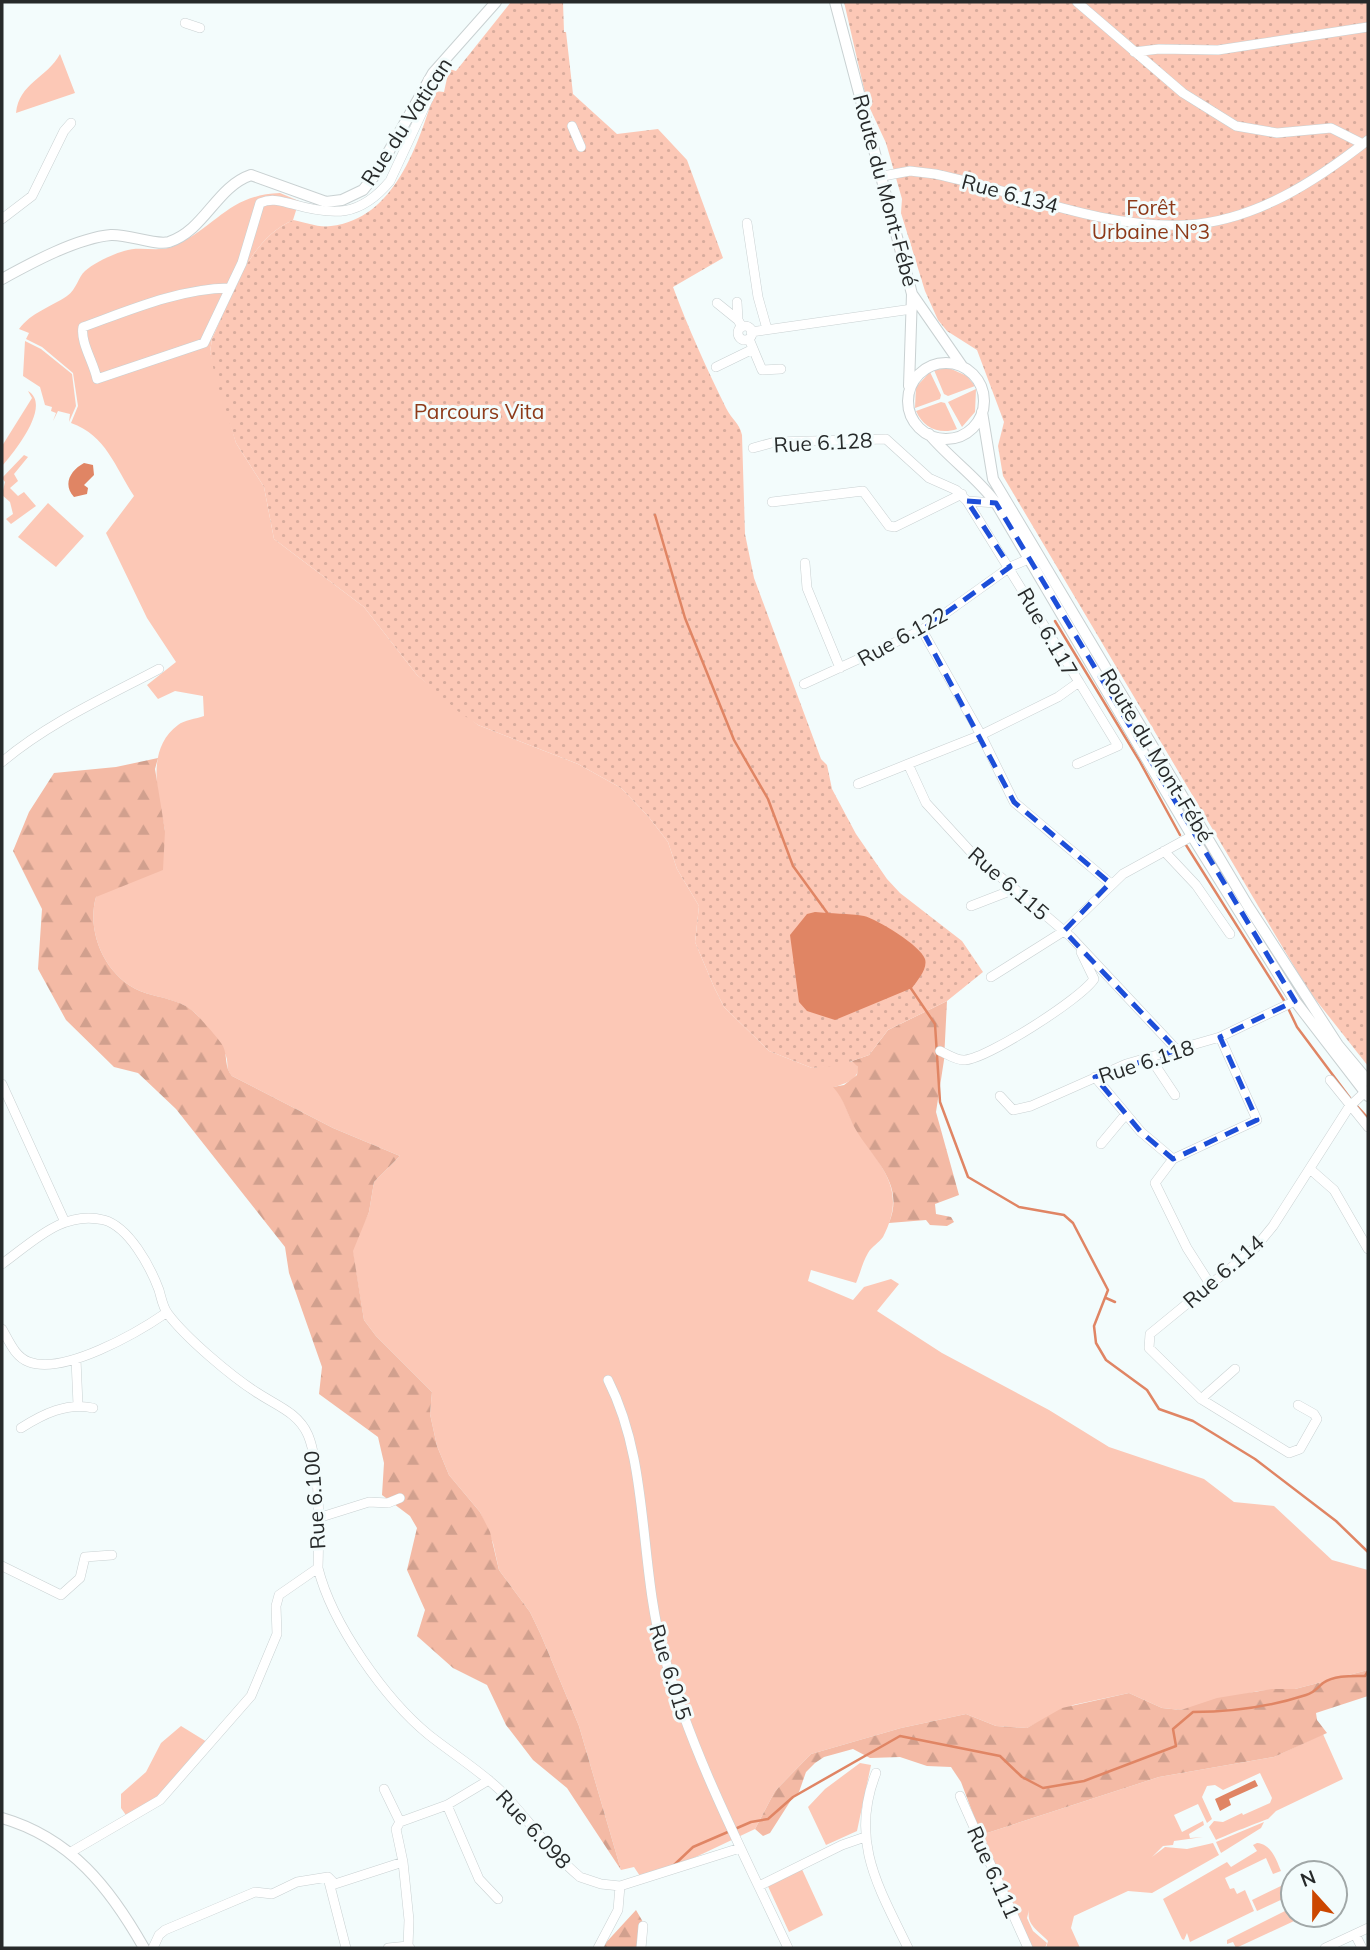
<svg xmlns="http://www.w3.org/2000/svg" width="1370" height="1950" font-family="Mulish,sans-serif">
	<style>
		.green { fill: #fcc8b6 }
		.forest { fill: url(#forest-firs) }
		.park { fill: url(#park-dots) }
		.water { fill: #e08564 }
		.lines { fill: none; stroke-linecap: round; stroke-linejoin: round }
		.stream { stroke: #e08564; stroke-width: 2.5 }
		.minor-casing { stroke: #c9d1d2; stroke-width: 10 }
		.tertiary-casing { stroke: #c9d1d2; stroke-width: 12 }
		.minor { stroke: #fff; stroke-width: 9 }
		.tertiary { stroke: #fff; stroke-width: 10 }
		.marked { fill: none; stroke: #1d4ed8; stroke-width: 5; stroke-dasharray: 14 9; stroke-linejoin: round }
		.labels { text-anchor: middle; dominant-baseline: central; stroke-width: 6; stroke-linejoin: round; paint-order: stroke }
		.street-label { font-size: 21px; fill: #272a2a; stroke: #f3fcfc }
		.park-label { font-size: 21px; fill: #8d3a19; stroke: #f3fcfc }
	</style>
	<defs>
		<pattern id="forest-firs" width="22" height="20" patternUnits="userSpaceOnUse" patternTransform="scale(1.75)"><rect width="22" height="20" fill="#f4baa5"/><path d="M5 1l3.5 6h-7zM16 11l3.5 6h-7z" fill="#d1a08e"/></pattern>
		<pattern id="park-dots" width="8" height="8" patternUnits="userSpaceOnUse" patternTransform="scale(1.75)"><rect width="8" height="8" fill="#fcc8b6"/><path d="M2 2h.1M6 6h.1" fill="none" stroke="#d8ac9d" stroke-width="1.8" stroke-linecap="round"/></pattern>
	</defs>
	<rect width="100%" height="100%" fill="#f3fcfc"/>
	<!-- green -->
	<path class="green" d="M60,54L75,93L16,113C19,83 47,78 60,54Z
		M280,193L299,201L293,220C248,240 231,297 212,339L210,352L236,443L264,487L274,539L364,607L417,675L478,725L578,764L621,788L648,816L668,842L677,869L699,906L695,942L714,987L724,1007L769,1051L812,1068L854,1061L858,1067C859,1080 844,1084 834,1087C846,1100 847,1116 857,1130C881,1168 908,1189 883,1237C879,1243 872,1246 868,1253C863,1261 860,1274 856,1283L811,1270L808,1281L853,1300L864,1287L891,1279L899,1284L877,1311L942,1353L1049,1410L1109,1447L1204,1479L1234,1502L1274,1506L1332,1560L1368,1570V1670L1295,1689L1258,1691L1181,1710L1162,1708L1129,1693L1073,1705L1027,1728L996,1726L966,1714L901,1728L811,1754L775,1791L755,1829L681,1864L640,1876L634,1867L621,1870L579,1726L541,1635L530,1612L499,1570L493,1543L480,1512L449,1475L437,1446L430,1414L432,1392L376,1336L364,1320L352,1248L369,1212L374,1182L400,1156L333,1128L232,1076C225,1068 229,1065 226,1056C225,1050 200,1018 195,1013C180,999 158,998 140,991C105,976 86,932 96,897L165,831C159,798 144,750 178,725C184,720 196,719 204,716L203,696L175,691L158,699L147,685L176,662L147,618L106,533L134,496C115,467 106,435 71,423L78,406L73,373L42,347L26,339L29,333L19,329C32,312 49,308 67,296C77,289 78,277 85,271C94,263 113,254 124,251C142,245 158,254 176,245C218,225 229,195 280,193Z
		M25,341L41,349L72,374L76,406L69,422L70,414L58,411L53,421L56,413L51,411L52,407L45,405L40,387L23,376Z
		M949,368L967,376L975,386L948,396L944,394L934,370Z
		M930,372L941,395L940,399L915,408L916,387Z
		M976,389L975,412L962,427L948,402Z
		M28,391C52,405 15,451 2,466V446L32,398Z
		M941,402L945,403L957,429C940,435 923,428 916,411Z
		M24,455L28,457L14,474L18,481L10,488L18,496L24,492L36,506L11,524L6,519L13,514L10,502L2,495L5,482L2,478Z
		M48,503L84,536L56,567L18,537Z
		M181,1726L207,1742L157,1800L128,1818L121,1808V1794L146,1772L161,1743Z
		M1323,1734L1343,1779L1276,1811L1268,1819C1264,1820 1224,1836 1216,1840L1209,1827L1214,1821L1223,1822L1242,1813L1243,1815L1270,1803L1272,1798L1260,1773L1223,1790L1215,1785L1207,1786L1202,1797L1212,1819L1207,1823L1198,1804L1174,1815L1182,1832L1203,1821L1204,1825L1189,1834L1190,1838L1203,1837L1174,1841L1173,1845L1163,1846L1152,1857L1165,1847L1187,1849L1213,1843L1219,1855L1152,1893L1128,1891L1074,1916L1071,1928L1080,1948H1046L1048,1941C1039,1931 1026,1925 1029,1910L1027,1918L1033,1931L1047,1943L1045,1948H1033L981,1835L1159,1777L1274,1757Z
		M860,1763L871,1765L857,1831L826,1845L808,1807L825,1789Z
		M1264,1822L1261,1828L1221,1853L1216,1842Z
		M1257,1843C1271,1844 1276,1859 1281,1871L1273,1874L1266,1858L1225,1878L1230,1889L1234,1888L1237,1894L1245,1890L1254,1911L1190,1942L1187,1933L1184,1940L1182,1939L1163,1899L1227,1862L1231,1867L1257,1851L1253,1845Z
		M800,1865L823,1915L789,1932L766,1882Z
		M1285,1884L1287,1897L1257,1911L1252,1900Z
		M1293,1907V1915H1307L1236,1948L1233,1942L1227,1944V1940Z"/>
	<!-- forest -->
	<path class="forest" d="M158,758L155,769L165,831L163,870L96,897C86,932 105,976 140,991C158,998 181,999 195,1013C200,1018 220,1040 223,1046C228,1057 224,1067 232,1076L333,1128L400,1156L374,1182L369,1212L353,1251L364,1320L376,1336L432,1392L430,1414L437,1446L449,1475L480,1512L490,1532L499,1570L530,1612L541,1635L579,1726L621,1870L567,1788L533,1760L506,1725L487,1685L453,1668L417,1636L425,1610L407,1570L417,1528L410,1516L382,1495L384,1463L378,1437L319,1394L322,1367L289,1273L285,1247L176,1109L138,1073L114,1067L66,1020L38,969L42,909L13,851L29,812L54,773L116,767Z
		M947,1001L944,1060L936,1112L959,1195L935,1204L936,1214L951,1217L954,1222L947,1226L930,1225L926,1220L889,1223C905,1184 874,1160 856,1130C847,1115 845,1100 833,1087L844,1085L857,1075L858,1067L852,1061L869,1055L888,1030Z
		M1368,1670V1696L1316,1713L1317,1720L1327,1733L1274,1757L1159,1777L981,1835L961,1782L951,1767L927,1766L900,1757L870,1758L853,1749L824,1757L815,1763L806,1772L799,1792L793,1797L770,1833L763,1836L755,1829L775,1791L811,1754L901,1728L966,1714L996,1726L1027,1728L1062,1708L1129,1693L1162,1708L1181,1710L1217,1698L1272,1689H1295Z
		M636,1910L643,1922L641,1948H601Z"/>
	<!-- park -->
	<path class="park" d="M511,2H563L564,32H566L573,94L617,134L658,129L687,160L723,258L673,287C688,328 707,369 726,408C732,420 739,422 742,435L745,534L754,578L821,759L827,765L832,789L856,834L887,879L900,893L962,941L983,972L947,1001L888,1030L869,1055L841,1065L812,1068L769,1051L724,1007L714,987L695,942L699,906L677,869L668,842L648,816L621,788L578,764L478,725L459,712L417,675L364,607L274,539L264,487L236,443L216,381L210,352L212,339C231,297 248,240 293,220C304,222 319,228 331,226C395,219 418,144 435,91L444,92L449,69L456,71Z
		M844,2H1368V1066L1308,990L1003,476L998,446L1004,422L977,350L947,331L938,320L925,291L901,213L902,199L886,143L867,102Z"/>
	<!-- water -->
	<path class="water" d="M84,463L93,465L94,475L84,485L88,488L87,494L74,497C62,484 71,470 84,463Z
		M815,912C831,914 848,913 864,916C877,919 921,946 925,959C928,969 917,981 912,988L835,1020L807,1011L799,1002L790,935L807,914Z
		M1255,1780L1258,1786L1229,1799L1231,1805L1220,1811L1215,1799Z"/>
	<g class="lines">
		<!-- stream -->
		<path class="stream" d="M655,515L685,618L734,740L768,799L793,866L828,914
			M1055,621L1139,760L1180,835
			M1186,845L1285,1002
			M910,987L935,1024L940,1102L968,1177L1019,1207L1064,1215L1073,1223L1108,1290L1094,1326L1096,1343L1106,1360L1147,1390L1159,1409L1193,1421L1255,1459L1336,1521L1368,1552
			M1288,1008L1297,1027L1350,1098
			M1356,1105L1368,1118
			M1106,1298L1115,1302
			M674,1865L693,1847L751,1822L768,1819L793,1797L900,1736L1000,1756L1022,1777L1043,1788L1084,1781L1176,1746L1173,1729L1193,1712C1232,1712 1269,1707 1306,1695C1314,1693 1316,1689 1323,1683C1334,1675 1352,1676 1365,1676L1368,1671"/>
		<!-- minor casing -->
		<g class="minor-casing">
			<path id="minor" d="M1077,2L1183,93L1236,126L1277,133L1331,128L1363,144
				M185,23L200,28
				M1134,52L1159,49L1218,50L1368,27
				M572,126L581,147
				M883,176L910,171L935,174C1017,191 1101,229 1186,225C1255,221 1316,181 1368,140
				M2,219L32,196L64,131L71,123
				M747,223L758,297L767,329
				M229,288C178,289 130,310 83,327C80,342 94,363 97,379L204,343L242,263L260,203C272,198 280,201 292,204C334,216 360,217 390,181L431,93L428,80
				M737,302L738,320
				M717,303L738,320L742,327
				M738 333a7 7 0 1 1 14 0a7 7 0 1 1-14 0Z
				M751,332L912,309
				M749,339L762,370L781,369
				M716,367L753,349
				M753,448L775,442L886,439L929,478L956,490L967,501L996,503
				M967,501L1079,682L1058,697L981,735L1014,802L1110,883
				M772,502L863,491L889,526L895,527L962,494
				M805,563L807,588L840,668
				M922,630L981,735L908,764L926,803L970,851L1071,937L1177,1050
				M804,684L922,630L1010,567L1031,558
				M2,762C48,723 106,697 159,669
				M1077,764L1118,746L1079,682
				M858,784L908,764
				M1164,851L1196,885L1230,934
				M971,906L1015,889
				M991,977L1064,931L1123,874L1192,836
				M940,1051C947,1054 957,1061 965,1060C988,1058 1081,999 1094,979L1081,952
				M1149,1056L1175,1095
				M1095,1077L1141,1132L1173,1159L1257,1120L1220,1037
				M1330,1080L1368,1127
				M2,1084L64,1220
				M1000,1096L1013,1110L1031,1106L1126,1064L1220,1037L1295,1001
				M1101,1144L1126,1114
				M1173,1159L1155,1183L1187,1248L1210,1284
				M1310,1169L1334,1190L1368,1249
				M2,1264C34,1241 63,1210 104,1220C129,1227 150,1266 159,1290C161,1297 163,1308 168,1314C186,1338 231,1376 256,1392C275,1405 298,1412 308,1435C321,1466 319,1534 318,1568L279,1595L276,1606L277,1634L251,1696L160,1800L71,1852
				M2,1329C9,1341 15,1357 29,1362C64,1375 137,1333 166,1313
				M76,1359L78,1405
				M1235,1369L1201,1399L1149,1348L1150,1334L1255,1248L1273,1226L1349,1107L1365,1092
				M608,1380C651,1465 638,1564 664,1655C693,1757 743,1852 788,1948
				M1201,1399L1289,1453L1300,1449L1317,1419L1314,1414L1298,1405
				M21,1428C43,1414 67,1402 93,1408
				M318,1518L369,1502L388,1503L400,1498
				M2,1566L61,1595L80,1578L85,1557L112,1555
				M318,1568C332,1624 385,1699 429,1735C453,1754 479,1770 501,1791C528,1819 550,1852 580,1877L601,1884L620,1886
				M876,1773C849,1841 879,1888 908,1948
				M384,1789L400,1822
				M960,1796L1028,1948
				M447,1805L479,1879L498,1899
				M403,1862L396,1829L400,1822L447,1805L489,1780
				M328,1878L346,1948
				M759,1886L842,1845L865,1837
				M1355,1934L1362,1948
				M153,1948L159,1935L165,1930L255,1892L272,1894L297,1882L328,1877L335,1884L403,1862L409,1920L408,1946
				M388,1948L408,1946L410,1948
				M598,1948L618,1910L620,1886L740,1848
				M641,1948L643,1926
				M1325,1948L1368,1928"/>
		</g>
		<!-- tertiary casing -->
		<g class="tertiary-casing">
			<path id="tertiary" d="M835,2L912,294L962,366
				M2,279C31,263 77,238 111,235C128,234 156,246 169,242C205,230 216,187 251,175L326,202L342,200L363,190L376,174L433,73L496,2
				M908 401a38 38 0 1 1 76 0a38 38 0 1 1-76 0Z
				M909,386L912,294
				M982,412L993,479L1248,906L1338,1045L1368,1081
				M929,434C950,459 977,477 996,503L1192,836L1295,1001L1368,1096
				M2,1818C71,1838 110,1888 144,1948"/>
		</g>
		<!-- minor -->
		<use href="#minor" class="minor"/>
		<!-- tertiary -->
		<use href="#tertiary" class="tertiary"/>
	</g>
	<!-- marked area -->
	<path class="marked" d="M967,501L996,503L1295,1001L1220,1037L1257,1120L1173,1159L1141,1132L1095,1077L1177,1050L1064,931L1110,883L1014,802L922,630L1010,567Z"/>
	<g class="labels">
		<!-- street labels -->
		<g class="street-label">
			<text transform="translate(406 121) rotate(-57)">Rue du Vatican</text>
			<text transform="translate(886 190) rotate(75)">Route du Mont-Fébé</text>
			<text transform="translate(1010 193) rotate(15)">Rue 6.134</text>
			<text transform="translate(823 442) rotate(-3)">Rue 6.128</text>
			<text transform="translate(1048 632) rotate(60)">Rue 6.117</text>
			<text transform="translate(902 636) rotate(-29)">Rue 6.122</text>
			<text transform="translate(1157 755) rotate(59)">Route du Mont-Fébé</text>
			<text transform="translate(1009 883) rotate(41)">Rue 6.115</text>
			<text transform="translate(1146 1061) rotate(-18)">Rue 6.118</text>
			<text transform="translate(1223 1271) rotate(-41)">Rue 6.114</text>
			<text transform="translate(314 1500) rotate(-94)">Rue 6.100</text>
			<text transform="translate(671 1672) rotate(73)">Rue 6.015</text>
			<text transform="translate(534 1829) rotate(47)">Rue 6.098</text>
			<text transform="translate(994 1872) rotate(66)">Rue 6.111</text>
		</g>
		<!-- park labels -->
		<g class="park-label">
			<text x="1151" y="207">Forêt<tspan x="1151" dy="24">Urbaine N°3</tspan></text>
			<text x="479" y="411">Parcours Vita</text>
		</g>
	</g>
	<!-- border -->
	<rect width="1370" height="1950" fill="none" stroke="#272a2a" stroke-width="7"/>
	<!-- north arrow -->
	<g transform="translate(1314 1894) rotate(339)"><circle r="33" fill="#f3fcfc" stroke="#a1a8a8" stroke-width="2"/>
	<path d="M0-5L12 26L0 18L-12 26Z" fill="#cc4700"/>
	<text y="-10" font-size="19" font-weight="bold" text-anchor="middle" fill="#272a2a">N</text>
	</g>
</svg>
